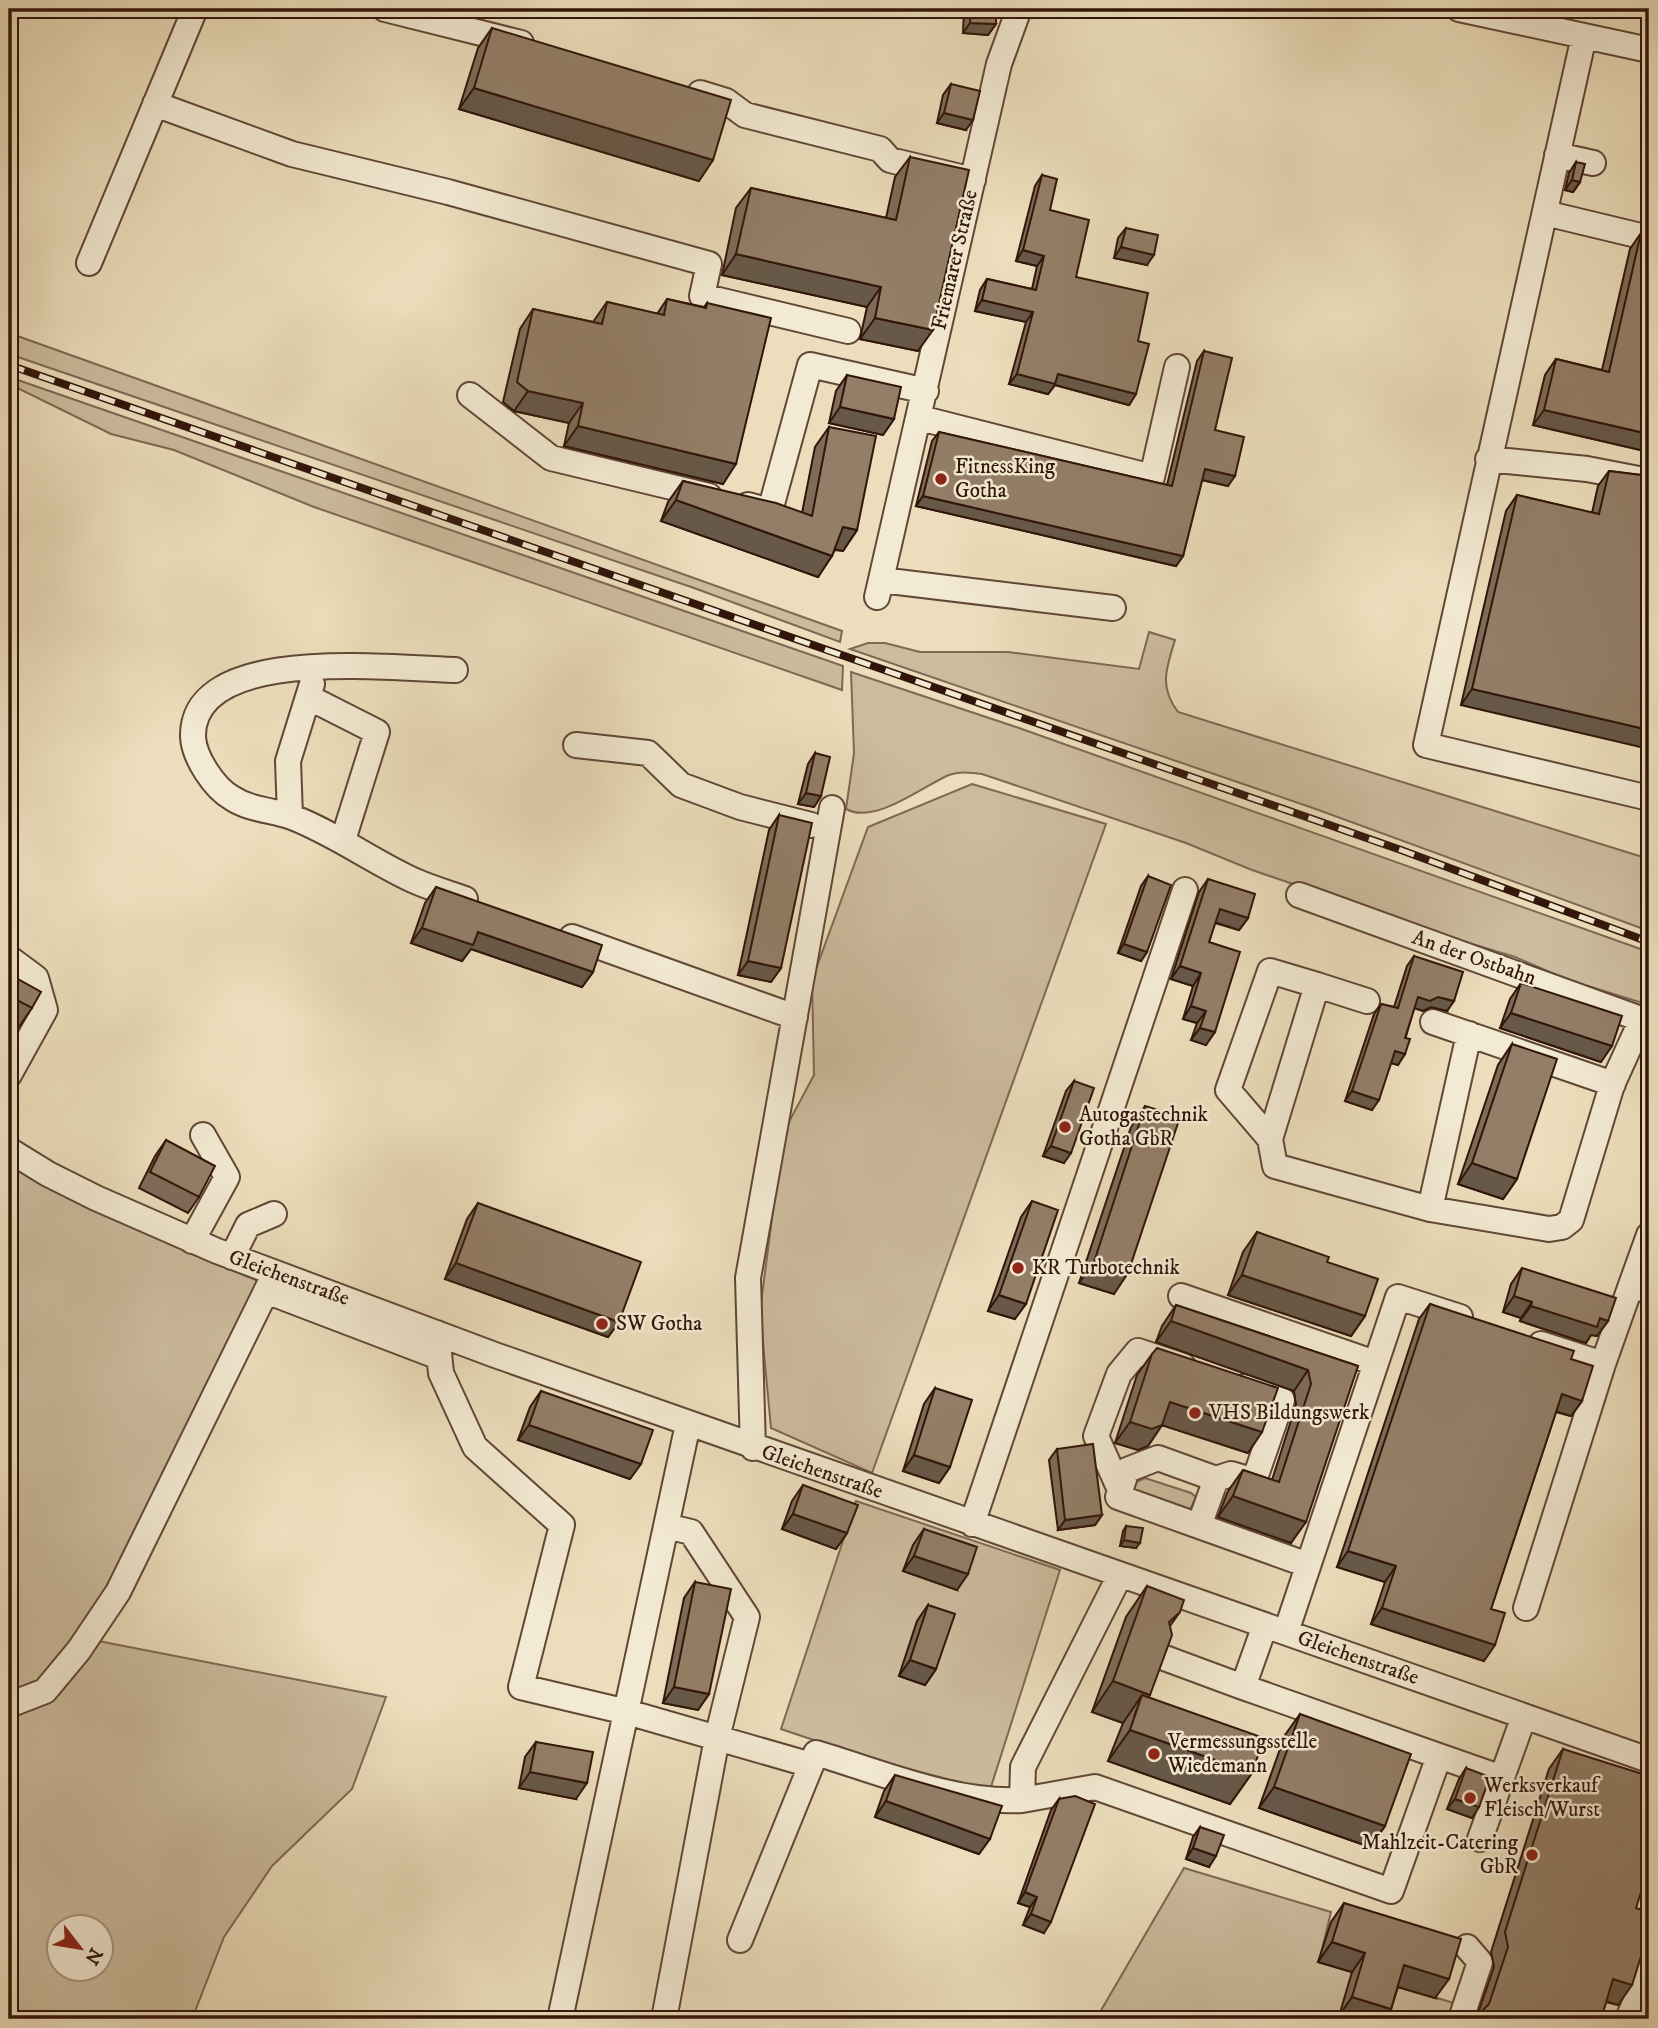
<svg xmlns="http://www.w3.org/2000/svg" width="1658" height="2028" font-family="'IM FELL DW Pica',serif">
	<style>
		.green { fill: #ccbc9e; stroke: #7f6854; stroke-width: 2; fill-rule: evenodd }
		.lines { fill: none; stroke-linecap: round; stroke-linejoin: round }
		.minor-casing { stroke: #604736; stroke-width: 28 }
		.minor { stroke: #f3ead3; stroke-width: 24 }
		.rail-casing { stroke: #32150a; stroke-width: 8 }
		.rail { stroke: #f3ead3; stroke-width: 5; stroke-dasharray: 16; stroke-linecap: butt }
		.wall { fill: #7e6c59; stroke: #32150a; stroke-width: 2 }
		.shaded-wall { fill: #675848; stroke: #32150a; stroke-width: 2 }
		.building { fill: #937e67; stroke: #32150a; stroke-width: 2 }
		.poi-dot { fill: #8f2418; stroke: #f3ead3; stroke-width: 2.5 }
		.labels { text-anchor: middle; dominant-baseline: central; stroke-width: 5; stroke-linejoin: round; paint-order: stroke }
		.street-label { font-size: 21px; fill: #32150a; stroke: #f3ead3 }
		.poi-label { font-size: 21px; fill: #32150a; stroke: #f3ead3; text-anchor: start }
	</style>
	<rect width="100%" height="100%" fill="#ecdebc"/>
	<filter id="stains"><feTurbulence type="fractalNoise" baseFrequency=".00286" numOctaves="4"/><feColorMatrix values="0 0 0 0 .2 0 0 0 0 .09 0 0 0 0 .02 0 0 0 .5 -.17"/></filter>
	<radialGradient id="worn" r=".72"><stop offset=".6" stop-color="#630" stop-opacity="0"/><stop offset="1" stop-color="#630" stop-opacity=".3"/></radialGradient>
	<!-- green -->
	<path class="green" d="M9,333L842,631L840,642L694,588L9,354Z
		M9,377L843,666L842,690L314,507L174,450L111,434L9,384Z
		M1149,632L1175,640C1166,669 1159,687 1178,712L1649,859V931L1313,808L850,649L868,643H885L920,652H1008L1139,669Z
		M851,672L1019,728L1649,952V1005L1568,980L1515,957L1433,932L1252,870L1186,843L982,774C971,773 960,771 949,775C923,786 875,825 846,809L854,753Z
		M972,784L1106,824L872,1473L771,1428L760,1311L783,1133L814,1075L812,980L868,827Z
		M9,1164L82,1205L267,1285L88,1639L386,1697L352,1789L272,1866L224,1937L192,2019H9ZM60,1926H102V1968H60Z
		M1145,1478L1191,1493L1196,1497L1190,1510L1132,1490L1134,1483Z
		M856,1501L1060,1570L990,1790L873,1760L781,1729Z
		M1184,1868L1331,1912L1319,1962L1457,2004L1452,2019H1096Z"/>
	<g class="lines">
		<!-- minor casing -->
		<g class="minor-casing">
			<path id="minor" d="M385,9L521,43
				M1459,9L1649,50
				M1584,36L1426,745L1649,798
				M700,93L726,101L745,115L880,149L890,160L973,180
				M155,104L292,154L448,192L709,264L702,296L848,331
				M1557,155L1593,163
				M1545,213L1649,238
				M89,263L195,9
				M470,395L551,458L709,496
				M920,418L1152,477L1177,367
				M1488,459L1587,469L1649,481
				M748,505L770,511L810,365L926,391
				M881,580L1113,608
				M877,597L999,64L1019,9
				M455,670C395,669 191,643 193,737C194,757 214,788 232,798C250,810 273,810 292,817C336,834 373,862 415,881C431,888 448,893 465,899
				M308,697L377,732L343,840
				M576,745L648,753L681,785L740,807L811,825
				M290,816L288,761L312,684
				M1299,895L1649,1022
				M572,937L795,1017
				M9,958L36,978L45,1010L9,1075
				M1367,1001L1317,985L1270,1139L1275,1166L1430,1209L1549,1229L1562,1227L1571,1220L1612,1085L1642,1019
				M1433,1022L1613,1084
				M1270,1139L1228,1090L1270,971L1317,985
				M9,1150L48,1174L96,1198L217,1251L495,1355L1649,1760
				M1430,1209L1469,1034
				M192,1241L227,1177L203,1135
				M232,1257L248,1225L274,1214
				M1631,1285L1649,1235
				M266,1291L439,1357
				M1181,1296L1375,1363
				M437,1333L441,1373L475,1447L562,1525L521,1687L627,1712L811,1765
				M1541,1344L1603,1364L1631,1285L1649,1291
				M753,1448L748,1278L832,808
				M1216,1479L1231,1474L1254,1481L1282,1400L1244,1387
				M1120,1490L1096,1436L1119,1374L1138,1351L1183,1366
				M972,1524L1185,890
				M1199,1526L1118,1497L1127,1470L1158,1458L1216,1479L1199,1526L1308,1565
				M1526,1608L1603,1364
				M1286,1632L1398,1297L1460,1317
				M1162,1657L1243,1687L1265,1625
				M9,1705L45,1691L79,1650L118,1592L275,1273
				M1439,1756L1502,1778
				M1022,1800L1095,1787L1391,1891L1439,1756L1243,1687
				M1480,1839L1524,1716
				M740,1940L816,1753C880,1772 955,1804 1022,1800L1023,1767L1120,1575
				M560,2019L688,1424
				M664,2019L717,1738L747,1617L691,1532L666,1526
				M1461,2019L1480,1962L1467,1947
				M1628,2019L1649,1970"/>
		</g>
		<!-- minor -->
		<use href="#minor" class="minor"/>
		<!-- rail casing -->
		<g class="rail-casing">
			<path id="rail" d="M9,365L1401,850L1649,942"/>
		</g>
		<!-- rail -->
		<use href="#rail" class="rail"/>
	</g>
	<!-- wall -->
	<path class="wall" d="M964,9H996V24L988,35L963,33Z
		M492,28L699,181L459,109L478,48Z
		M951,84L966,130L937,123L943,95Z
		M910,157L918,351L860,339L867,307L722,275L736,208L751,188L886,218L895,177Z
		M1576,162L1580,182L1573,192L1565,190L1569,173Z
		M1042,175L1050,210L1076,277L1138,341L1136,394L1129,405L1055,385L1048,394L1009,384L1026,322L975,311L980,290L987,279L1032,289L1037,266L1016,261L1035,186Z
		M1126,228L1147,265L1114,258L1118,238Z
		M1641,233L1649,452L1533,425L1545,375L1556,359L1602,370L1630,249Z
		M667,299L704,307L707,303L723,484L564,446L569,423L514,411L503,402L520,329L533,309L593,322L607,302L657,314Z
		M1204,351L1215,430L1228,486L1202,480L1183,556L1176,566L916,506L932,441L939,432L1167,485L1197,361Z
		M847,375L894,419L883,435L829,423L836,391Z
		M829,427L857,530L843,551L835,550L818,577L661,521L668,502L683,481L802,513L815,447Z
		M1609,471L1649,476L1461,705L1506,511L1517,495L1592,513L1598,486Z
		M815,753L821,796L814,807L798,804L808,764Z
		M779,815L781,968L771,982L738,975L769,830Z
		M1148,876L1147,952L1141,961L1118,953L1141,886Z
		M1208,879L1248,918L1239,930L1215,923L1209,942L1206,1045L1191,1040L1197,1023L1183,1019L1193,986L1171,979L1199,892Z
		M436,887L593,972L582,987L471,949L462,961L411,943L425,903Z
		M1414,956L1447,1011L1431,1007L1423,1011L1414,1008L1398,1065L1391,1063L1372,1110L1345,1101L1374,1014L1381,1004L1394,1007L1407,966Z
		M9,974L32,1008L19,1027L9,1021Z
		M1521,983L1601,1062L1500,1028L1510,999Z
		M1512,1044L1517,1179L1503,1199L1458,1184L1498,1065Z
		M1074,1081L1064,1163L1043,1156L1066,1091Z
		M1145,1106L1114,1294L1079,1283L1131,1127Z
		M166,1140L199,1197L188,1213L139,1188L155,1156Z
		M1032,1201L1015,1319L988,1311L1021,1217Z
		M478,1203L619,1322L608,1337L445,1279L467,1219Z
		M1257,1232L1327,1262L1365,1316L1351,1336L1228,1295L1243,1252Z
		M1522,1268L1608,1321L1597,1336L1591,1335L1586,1343L1520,1321L1521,1318L1503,1312L1511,1284Z
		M1430,1304L1571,1359L1582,1401L1571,1416L1556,1412L1491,1609L1484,1661L1371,1624L1385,1582L1337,1567L1419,1319Z
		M1176,1305L1358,1366L1291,1543L1218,1517L1228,1491L1243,1470L1272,1480L1296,1405L1294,1391L1156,1342L1162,1326Z
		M1649,1306V1325L1643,1323Z
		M1152,1354L1248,1453L1162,1425L1148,1446L1138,1450L1115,1443L1137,1375Z
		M935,1388L950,1467L939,1483L903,1471L924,1404Z
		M541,1391L630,1479L518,1440L530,1407Z
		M1057,1449L1102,1515L1095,1525L1058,1530L1049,1460Z
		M803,1485L847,1533L836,1549L782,1529L792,1501Z
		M1126,1526L1136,1548L1120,1546L1123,1531Z
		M924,1529L957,1590L903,1571L913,1545Z
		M695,1582L709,1694L698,1710L663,1703L684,1598Z
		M1147,1586L1170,1626L1148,1697L1252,1773L1230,1804L1108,1761L1123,1723L1092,1712L1126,1617Z
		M928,1605L936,1669L925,1685L899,1676L917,1621Z
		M1300,1714L1385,1826L1370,1847L1259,1808L1285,1735Z
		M536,1742L576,1799L519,1788L525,1757Z
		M1563,1749L1636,1908L1618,2005L1606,2002L1601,2019H1476L1494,1967L1491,1952L1549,1769Z
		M1466,1768L1472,1818L1447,1809L1459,1779Z
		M895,1775L979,1854L875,1817L884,1791Z
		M1059,1799L1044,1933L1023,1925L1030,1907L1018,1903L1051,1810Z
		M1200,1827L1209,1867L1186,1859L1193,1837Z
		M1344,1903L1435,1998L1398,1987L1391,2009L1384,2019H1348L1339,2016L1352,1972L1318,1962L1331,1922Z"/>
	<!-- shaded-wall -->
	<path class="shaded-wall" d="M970,23L996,24L988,35L963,33Z
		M474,88L713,160L699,181L459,109Z
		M944,113L973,120L966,130L937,123Z
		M1572,180L1580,182L1573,192L1565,190Z
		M1121,247L1154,255L1147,265L1114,258Z
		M1023,250L1044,256L1037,266L1016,261Z
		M736,254L881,287L867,307L722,275Z
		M982,300L1033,312L1026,322L975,311Z
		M875,318L933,330L918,351L860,339Z
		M1017,374H1058L1136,394L1129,405L1055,385L1048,394L1009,384Z
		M528,391L583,403L569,423L514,411Z
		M840,407L894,419L883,435L829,423Z
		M1544,410L1649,434V452L1533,425Z
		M578,426L736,464L723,484L564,446Z
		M1205,469L1235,476L1228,486L1198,479Z
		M923,496L1183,556L1176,566L916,506Z
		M676,500L832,556L818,577L661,521Z
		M843,527L857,530L843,551L828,548Z
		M1472,689L1649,730V749L1461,705Z
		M806,793L821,796L814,807L798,804Z
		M1220,909L1248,918L1239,930L1211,921Z
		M422,928L478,932L593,972L582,987L471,949L462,961L411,943Z
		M1124,944L1147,952L1141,961L1118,953Z
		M748,961L781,968L771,982L738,975Z
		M1180,966L1201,973L1193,986L1171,979Z
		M1418,997H1438L1454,1001L1447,1011L1431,1007L1423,1011L1411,1007Z
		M1191,1006L1206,1011L1197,1023L1183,1019Z
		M1511,1013L1612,1046L1601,1062L1500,1028Z
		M1200,1028L1215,1032L1206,1045L1191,1040Z
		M1395,1051L1405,1054L1398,1065L1388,1062Z
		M1352,1091L1379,1100L1372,1110L1345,1101Z
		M1051,1146L1071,1153L1064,1163L1043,1156Z
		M1472,1163L1517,1179L1503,1199L1458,1184Z
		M1094,1262L1128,1273L1114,1294L1079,1283Z
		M456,1263L619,1322L608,1337L445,1279Z
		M1242,1275L1365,1316L1351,1336L1228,1295Z
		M999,1295L1026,1304L1015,1319L988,1311Z
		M1514,1296L1532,1302L1521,1318L1503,1312Z
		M1531,1306L1600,1318L1608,1321L1597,1336L1591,1335L1586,1343L1520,1321Z
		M1649,1314V1325L1643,1323Z
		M1171,1321L1308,1370L1294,1391L1156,1342Z
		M1562,1394L1582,1401L1571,1416L1551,1410Z
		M1170,1402L1262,1432L1248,1453L1155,1423Z
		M1130,1422L1162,1425L1148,1446L1138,1450L1115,1443Z
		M529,1425L641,1464L630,1479L518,1440Z
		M914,1455L950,1467L939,1483L903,1471Z
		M1233,1496L1306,1522L1291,1543L1218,1517Z
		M793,1514L847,1533L836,1549L782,1529Z
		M1102,1515L1095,1525L1058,1530L1065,1520Z
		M1124,1540L1140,1543L1136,1548L1120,1546Z
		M1348,1551L1396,1566L1385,1582L1337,1567Z
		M914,1556L968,1574L957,1590L903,1571Z
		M1382,1608L1495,1645L1484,1661L1371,1624Z
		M1180,1612L1158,1643L1169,1622Z
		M910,1660L936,1669L925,1685L899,1676Z
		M1113,1681L1150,1695L1134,1717L1142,1695L1123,1723L1092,1712Z
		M674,1687L709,1694L698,1710L663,1703Z
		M1130,1730L1252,1773L1230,1804L1108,1761Z
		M530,1772L587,1783L576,1799L519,1788Z
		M1274,1787L1385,1826L1370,1847L1259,1808Z
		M1455,1799L1479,1807L1472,1818L1447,1809Z
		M886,1801L990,1839L979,1854L875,1817Z
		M1193,1848L1216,1856L1209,1867L1186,1859Z
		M1025,1892L1037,1897L1030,1907L1018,1903Z
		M1031,1914L1051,1922L1044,1933L1023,1925Z
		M1332,1942L1365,1953L1352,1972L1318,1962Z
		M1404,1965L1449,1979L1435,1998L1391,1985Z
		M1613,1979L1632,1985L1618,2005L1599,1999Z
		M1352,1997L1391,2009L1384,2019H1348L1339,2016Z"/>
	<!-- building -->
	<path class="building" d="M971,9H996V24L970,23Z
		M492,28L731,100L713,160L474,88Z
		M951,84L980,91L973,120L944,113Z
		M910,157L969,170L933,330L875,318L881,287L736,254L751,188L896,220Z
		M1576,162L1585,164L1580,182L1572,180Z
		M1042,175L1057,179L1050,210L1089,220L1076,277L1148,293L1138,341L1149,344L1136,394L1058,374L1055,384L1017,374L1033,312L982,300L987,279L1036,290L1044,256L1023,250Z
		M1126,228L1158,235L1154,255L1121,247Z
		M1641,233L1649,235V434L1544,410L1556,359L1609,372Z
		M667,299L706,308L707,303L771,318L736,464L578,426L583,403L528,391L517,382L533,309L602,324L607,302L664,315Z
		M1204,351L1232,358L1215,430L1244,437L1235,476L1205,469L1183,556L923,496L939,432L1172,486Z
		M847,375L901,387L894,419L840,407Z
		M829,427L876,436L857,530L843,527L832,556L676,500L683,481L776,503L812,516Z
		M1609,471L1649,476V730L1472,689L1517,495L1599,514Z
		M815,753L830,757L821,796L806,793Z
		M779,815L812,823L781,968L748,961Z
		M1148,876L1171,885L1147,952L1124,944Z
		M1208,879L1255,894L1248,918L1220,909L1209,942L1240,952L1215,1032L1200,1028L1206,1011L1191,1006L1201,973L1180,966Z
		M436,887L602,945L593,972L478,932L473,945L422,928Z
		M1414,956L1463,972L1454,1001L1438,997L1430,1001L1418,997L1405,1038L1410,1039L1405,1054L1395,1051L1379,1100L1352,1091L1381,1004L1398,1008Z
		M9,974L41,992L32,1008L19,1001L9,1020Z
		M1521,983L1622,1016L1612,1046L1511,1013Z
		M1512,1044L1557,1059L1517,1179L1472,1163Z
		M1074,1081L1094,1088L1071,1153L1051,1146Z
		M1145,1106L1180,1117L1128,1273L1094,1262Z
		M166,1140L215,1166L199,1197L150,1172Z
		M1032,1201L1058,1210L1026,1304L999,1295Z
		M478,1203L641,1262L619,1322L456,1263Z
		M1257,1232L1329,1257L1327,1262L1378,1279L1365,1316L1242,1275Z
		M1522,1268L1616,1298L1608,1321L1600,1318L1597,1327L1531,1306L1532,1302L1514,1296Z
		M1430,1304L1574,1351L1571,1359L1593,1366L1582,1401L1562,1394L1491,1609L1505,1613L1495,1645L1382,1608L1396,1566L1348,1551Z
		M1176,1305L1358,1366L1306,1522L1233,1496L1243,1470L1279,1482L1311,1384L1308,1370L1171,1321Z
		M1157,1348L1278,1388L1262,1432L1170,1402L1162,1425L1152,1429L1130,1422L1152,1354Z
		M935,1388L972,1400L950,1467L914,1455Z
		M541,1391L653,1430L641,1464L529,1425Z
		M1093,1444L1102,1515L1065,1520L1057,1449Z
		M803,1485L858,1505L847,1533L793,1514Z
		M1126,1526L1143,1528L1140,1543L1124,1540Z
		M924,1529L977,1547L968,1574L914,1556Z
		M695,1582L731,1589L709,1694L674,1687Z
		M1147,1586L1184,1600L1180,1612L1169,1622L1172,1635L1150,1695L1113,1681Z
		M928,1605L955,1614L936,1669L910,1660Z
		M1142,1695L1264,1738L1252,1773L1130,1730Z
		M1300,1714L1411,1754L1385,1826L1274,1787Z
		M536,1742L593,1752L587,1783L530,1772Z
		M1563,1749L1649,1776V1866L1636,1908L1649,1912V1931L1632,1985L1613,1979L1601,2019H1479L1481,2012L1489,2004L1508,1947L1505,1932Z
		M1466,1768L1490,1777L1479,1807L1455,1799Z
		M895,1775L1002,1806L990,1839L886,1801Z
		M1075,1796L1095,1804L1051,1922L1031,1914L1037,1897L1025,1892L1059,1799Z
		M1200,1827L1224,1835L1216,1856L1193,1848Z
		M1344,1903L1461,1939L1449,1979L1404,1965L1391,2009L1352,1997L1365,1953L1332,1942Z"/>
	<!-- markers -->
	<g class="poi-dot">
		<circle cx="941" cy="479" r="7"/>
		<circle cx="1065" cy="1127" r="7"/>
		<circle cx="1018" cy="1268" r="7"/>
		<circle cx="602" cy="1324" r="7"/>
		<circle cx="1195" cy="1413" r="7"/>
		<circle cx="1154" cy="1754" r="7"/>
		<circle cx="1470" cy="1798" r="7"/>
		<circle cx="1532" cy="1855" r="7"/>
	</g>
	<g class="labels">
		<!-- street labels -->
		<g class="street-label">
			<text transform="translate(955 260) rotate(-77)">Friemarer Straße</text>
			<text transform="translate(1474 958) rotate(19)">An der Ostbahn</text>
			<text transform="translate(289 1278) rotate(20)">Gleichenstraße</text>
			<text transform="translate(822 1472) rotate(19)">Gleichenstraße</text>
			<text transform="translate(1358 1658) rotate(19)">Gleichenstraße</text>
		</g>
		<!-- poi labels -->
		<g class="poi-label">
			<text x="955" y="467">FitnessKing<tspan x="955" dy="24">Gotha</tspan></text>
			<text x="1079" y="1115">Autogastechnik<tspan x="1079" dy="24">Gotha GbR</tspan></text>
			<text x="1032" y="1268">KR Turbotechnik</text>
			<text x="616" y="1324">SW Gotha</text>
			<text x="1209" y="1413">VHS Bildungswerk</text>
			<text x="1168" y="1742">Vermessungsstelle<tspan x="1168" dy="24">Wiedemann</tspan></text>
			<text x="1484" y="1786">Werksverkauf<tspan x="1484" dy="24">Fleisch/Wurst</tspan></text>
			<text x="1518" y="1843" text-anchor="end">Mahlzeit-Catering<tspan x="1518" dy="24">GbR</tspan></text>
		</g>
	</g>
	<!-- margin -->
	<rect width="1658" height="2028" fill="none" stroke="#ecdebc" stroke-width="35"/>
	<rect x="10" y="10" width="1637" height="2007" fill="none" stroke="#32150a" stroke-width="3.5"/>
	<rect x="18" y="18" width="1623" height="1993" fill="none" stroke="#32150a" stroke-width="2"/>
	<!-- north arrow -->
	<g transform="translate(80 1948) rotate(121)"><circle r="33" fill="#f3ead3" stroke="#a69583" stroke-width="2"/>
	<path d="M0-5L12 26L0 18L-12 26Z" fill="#8f2418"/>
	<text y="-10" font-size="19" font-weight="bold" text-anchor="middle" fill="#32150a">N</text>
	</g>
	<rect width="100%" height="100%" filter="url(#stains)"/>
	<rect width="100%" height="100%" fill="url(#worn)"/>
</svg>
